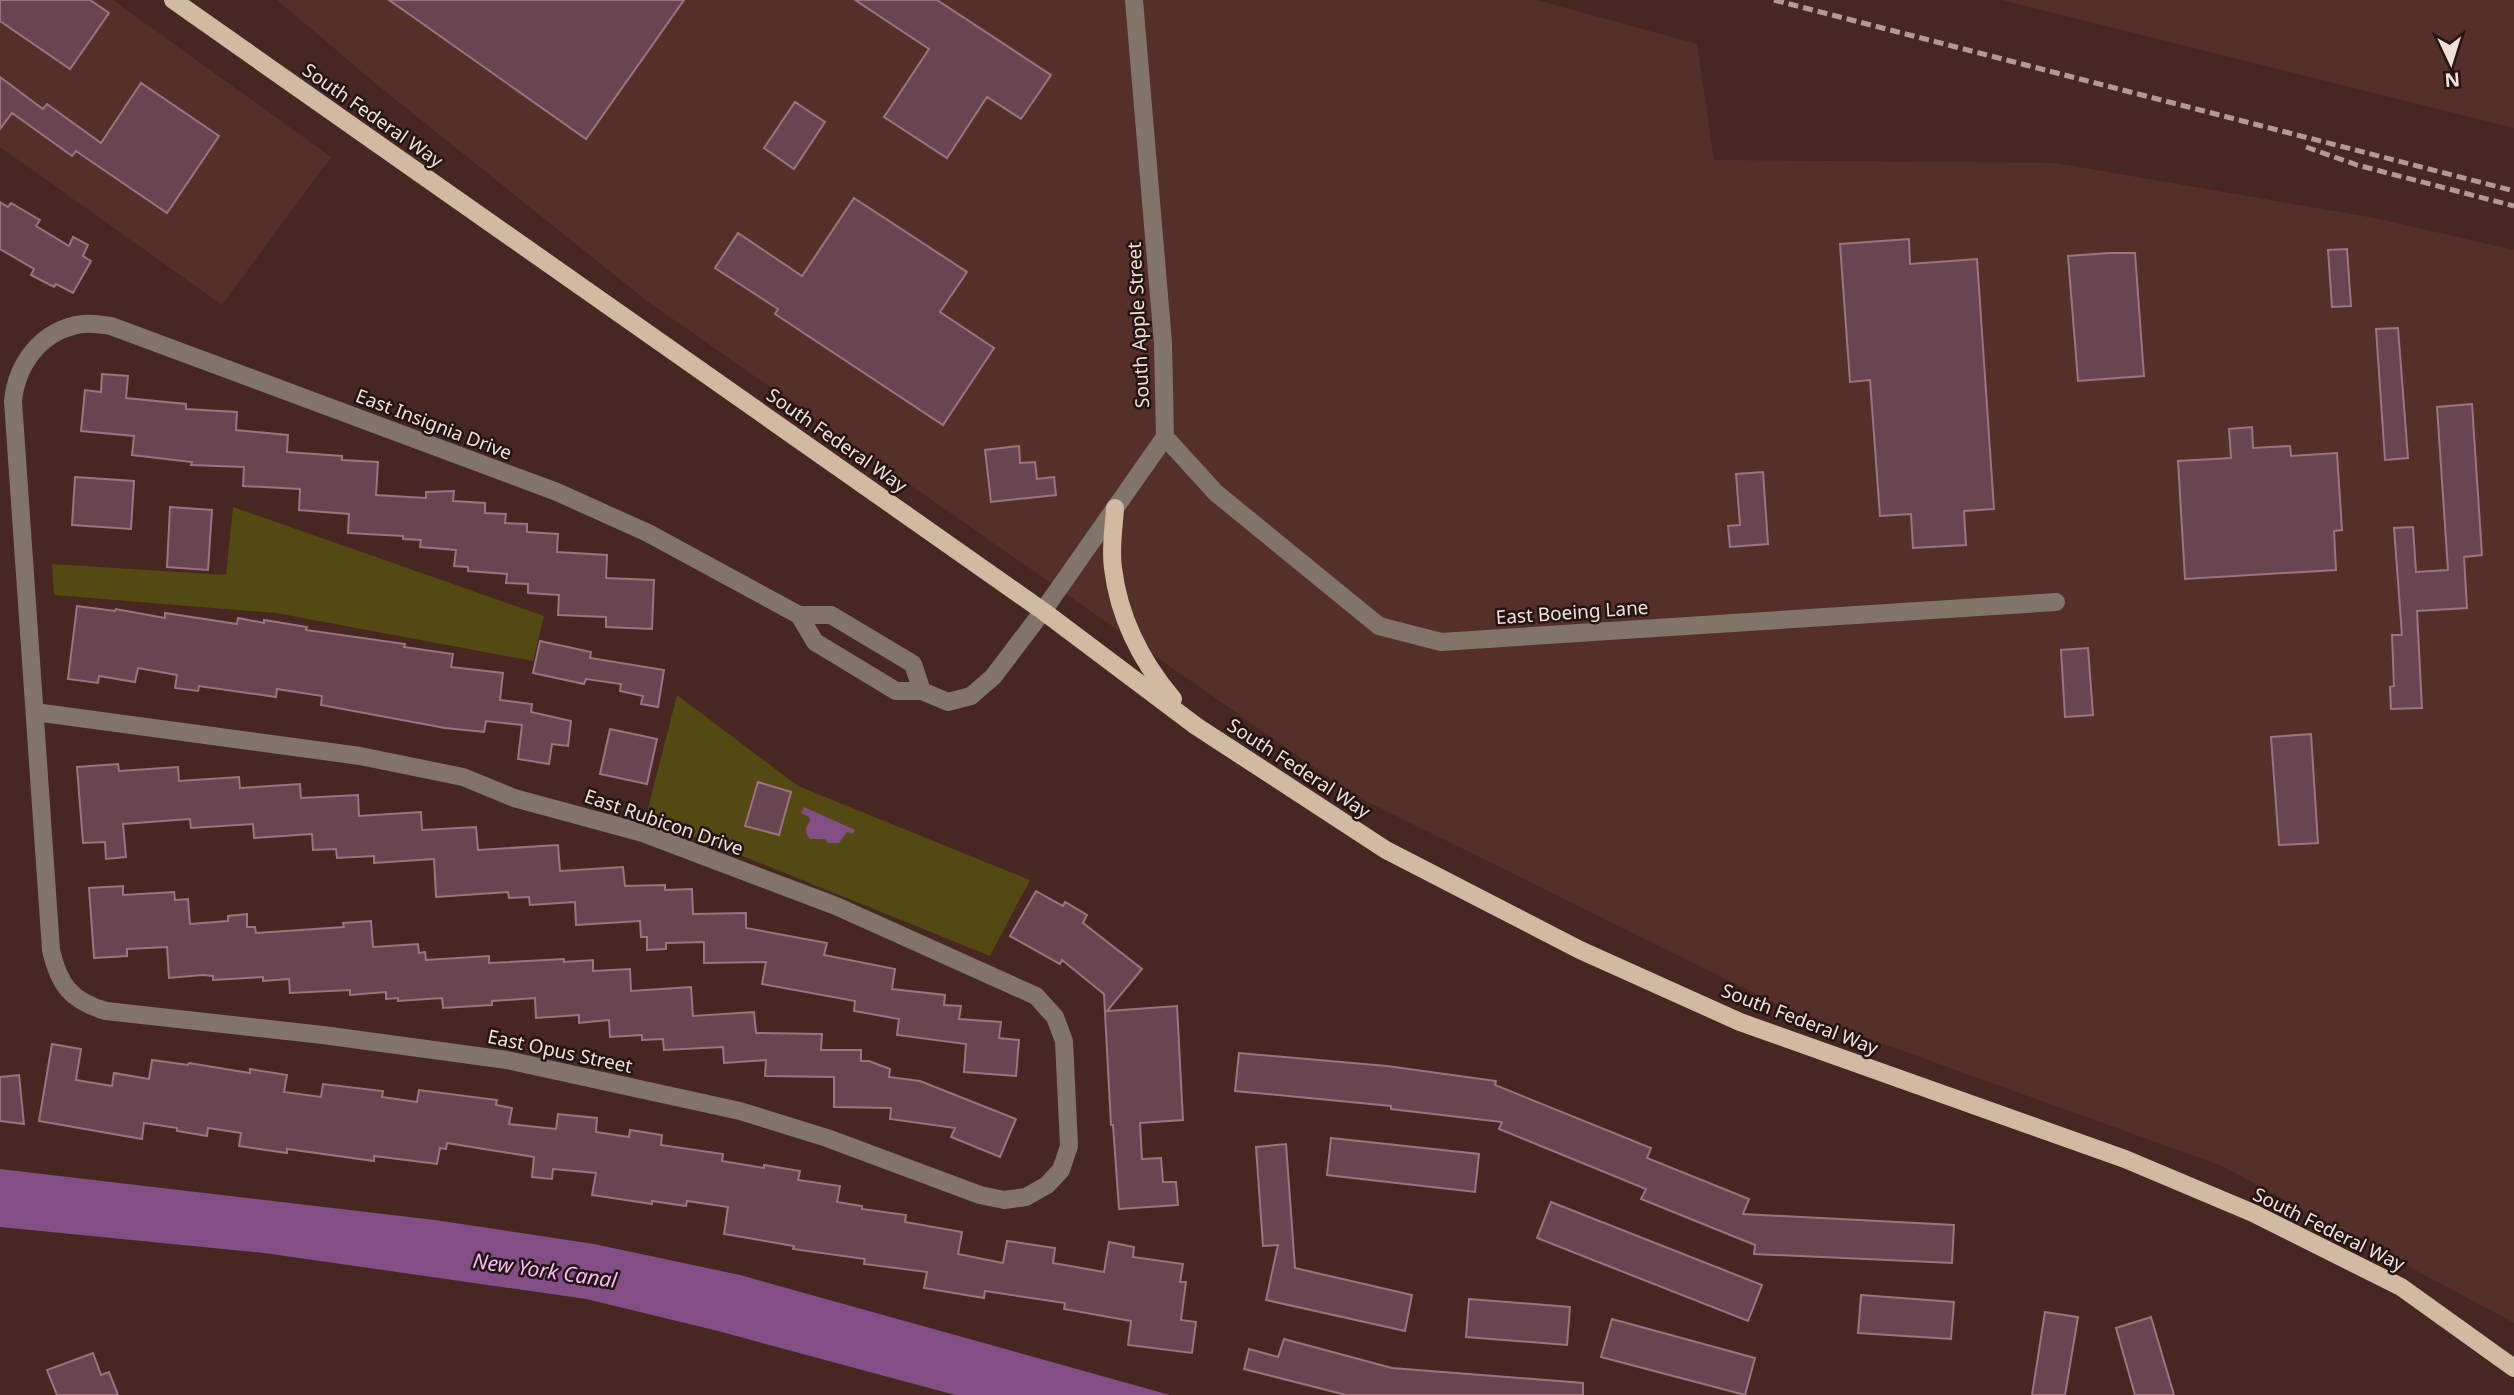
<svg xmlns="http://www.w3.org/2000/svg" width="2514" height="1395" font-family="'Noto Sans',sans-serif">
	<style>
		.built { fill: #553028 }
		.green { fill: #524913 }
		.water { fill: #824e85 }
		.building { fill: #684651; stroke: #9a7580; stroke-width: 2 }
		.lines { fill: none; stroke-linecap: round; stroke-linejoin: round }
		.minor { stroke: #81756a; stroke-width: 18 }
		.major { stroke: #d1b9a2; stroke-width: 18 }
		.rail { stroke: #b39995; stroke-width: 5; stroke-dasharray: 10 5; stroke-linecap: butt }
		.labels { text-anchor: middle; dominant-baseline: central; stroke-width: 5; stroke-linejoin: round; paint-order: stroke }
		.street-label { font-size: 19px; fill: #f5dfdb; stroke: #231512 }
		.water-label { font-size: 21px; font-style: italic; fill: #f7bafa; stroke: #231512 }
	</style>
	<rect width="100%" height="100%" fill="#472721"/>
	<!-- built -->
	<path class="built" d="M0,0H113L331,157L222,305L0,147Z
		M277,0H1537L1697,44L1714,160L2056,163L2375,218L2514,250V1323L2222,1166L1784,1008L1354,795L647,301L381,88Z
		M2002,0H2514V128Z"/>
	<!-- green -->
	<path class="green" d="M233,507L544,616L533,661L276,613L54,595L52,564L226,575Z
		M677,695L798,786L1030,880L990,956L646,817Z"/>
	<!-- water -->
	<path class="water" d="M804,807L855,830L853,834L847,832L839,843H828L825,839H810C804,833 805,828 810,821L809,817L801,813Z
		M0,1169L435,1220L594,1244L740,1275L1170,1395H955L718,1331L586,1299L264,1253L0,1227Z"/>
	<!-- building -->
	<path class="building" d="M0,0H90L109,13L70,69L0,21Z
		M389,0H684L586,139Z
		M855,0H937L1051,75L1021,119L987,97L947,158L884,117L929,49Z
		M0,77L43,109L47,104L101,143L141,83L219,136L167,213L76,151L72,156L12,113L0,129Z
		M795,102L825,122L794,169L764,148Z
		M854,198L967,272L940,312L994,348L943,425L775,314L778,309L715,268L738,233L802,276Z
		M0,202L8,207L11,203L40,220L36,226L69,246L73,237L88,245L83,256L91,261L73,293L56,284L54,287L31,275L34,269L0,249Z
		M1909,239L1910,264L1977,259L1994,509L1964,511L1966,545L1913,548L1911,514L1880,516L1870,380L1850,382L1840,244Z
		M2347,249L2351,306L2332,307L2328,250Z
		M2109,253H2135L2144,376L2078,381L2068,256Z
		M2398,328L2408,458L2385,460L2376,329Z
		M102,374L128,376L126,398L186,404V409L237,412L236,430L288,435L287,452L342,456V460L378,462L376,495L426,498V492L454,491L453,501L485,503V513L506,514L505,523L527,524V532L558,534L557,552L607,555L606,578L654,580L652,629L606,627V617L558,615L559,595L528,593V584L506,583L507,574L468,571V567L454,566L456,550L420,547L421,540L403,539V536L348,533L349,514L299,510L300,489L243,486L244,467L191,465L192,462L132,455L134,436L81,431L85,390L101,392Z
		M2472,404L2482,555L2464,557L2467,608L2417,611L2422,708L2391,709L2390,687L2394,686L2392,635H2402L2394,528L2413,527L2416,572L2448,570L2437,407Z
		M2252,427L2253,448L2290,446L2291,456L2337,453L2342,530L2334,531L2336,570L2185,579L2178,461L2231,458L2229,429Z
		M1019,446L1020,463L1035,462L1037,479L1054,477L1056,495L991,502L985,450Z
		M1763,472L1768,544L1730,547L1728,526L1740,525L1736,474Z
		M75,477L134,481L131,529L72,525Z
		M170,507L212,510L208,570L167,567Z
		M77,606L115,611L116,609L165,618V613L237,624L238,618L264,623V620L307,627L306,630L405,644L404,647L453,654L451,667L503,673L500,700L532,704L531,712L571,721L568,746L552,744L549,764L518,759L522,725L486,721L484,732L445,728L321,705L322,696L277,689L276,697L199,686L198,691L175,688L177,675L138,668L135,682L99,676L98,683L68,679Z
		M540,641L591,652L590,658L664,670L658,707L641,704L643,696L620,691L621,684L586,679L584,684L533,673Z
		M2088,648L2093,715L2065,717L2061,650Z
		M610,729L657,739L647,784L600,774Z
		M2311,734L2318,843L2279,845L2271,737Z
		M118,764L119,771L178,767L179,781L239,777L240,788L300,784L301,798L358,795L359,816L421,812L422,830L476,827L478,850L558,845L560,871L623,867L625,886L665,885V890L692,889L693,914L746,913V928L827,943L824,955L895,969L892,989L945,995L944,1005L961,1006L959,1019L1001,1022L999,1038L1019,1040L1016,1076L964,1072L966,1044L897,1035L899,1019L854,1011L855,1001L762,984L766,962L704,963V942L666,943V949L647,950V937H641L640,921L576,925L575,902L530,905L529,897L509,898L508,892L436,897L434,859L374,863V856L337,858L336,849L313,850L312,834L254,838L253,824L191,828L190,819L123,824L126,857L106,859L105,842L83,843L77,767Z
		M758,782L791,792L779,835L745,826Z
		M123,886V895L174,892L175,900L188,899L190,924L228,921V916L247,914V927H255L256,933L344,927L343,923L371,921L373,947L418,944L419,953L425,952L426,960L489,956V963L564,959V962L593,960V971L630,969L631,991L691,987L693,1016L754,1012L756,1033L822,1034L821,1050H861V1061H869L890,1069L889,1077L920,1081L1016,1119L1000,1157L951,1137L955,1128L890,1119L891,1108L834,1107V1077L765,1076L766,1060L724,1063L723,1047L664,1050L663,1039L642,1040V1035L610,1037L609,1020L579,1023V1015L536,1018L535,998L492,1001V1005L443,1008L442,998L398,1001V998L386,999V992L350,995V990L290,993L289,979L263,981V977L213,980V976L203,975L169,978L167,947L127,949V956L94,958L89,888Z
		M1036,891L1063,906L1065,902L1087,915L1083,923L1142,969L1107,1011L1177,1006L1183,1120L1140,1123L1142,1159L1161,1158L1163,1182H1176L1178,1205L1119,1209L1113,1125H1111L1104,994L1062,960L1060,964L1010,936Z
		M52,1044L81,1049L76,1080L112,1086L114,1073L149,1079L152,1060L188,1065L189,1063L250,1073V1069L287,1075L284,1092L321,1097L323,1084L383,1091L382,1097L417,1102L419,1090L497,1100L496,1105L512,1108L509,1124L556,1129L558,1114L597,1118L596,1132L629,1137L630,1130L662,1135L661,1145L723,1154L722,1161L764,1168V1165L800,1171L798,1180L840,1186L837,1202L862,1206V1209L906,1215L905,1222L962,1232L958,1254L1003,1263L1007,1241L1055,1248L1053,1263L1104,1272L1109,1242L1134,1247L1133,1257L1183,1264L1180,1282H1186L1181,1320L1196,1322L1192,1353L1128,1345L1131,1321L1064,1309L1065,1303L985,1291L984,1298L924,1288L927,1272L864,1264L865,1259L793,1249L794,1246L724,1234L728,1207L687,1201L686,1206L652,1201V1204L592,1195L596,1173L553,1169L552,1179L532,1177L534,1157L447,1143L446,1149L440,1148L437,1164L374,1156V1161L287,1149V1153L239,1146L241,1133L208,1128L207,1136L177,1131V1128L144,1123L142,1139L39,1121Z
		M1239,1053L1387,1066L1496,1081L1495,1085L1651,1148L1647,1158L1749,1199L1743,1214L1954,1225L1952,1263L1754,1254L1755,1245L1641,1199L1646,1189L1499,1129L1502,1122L1391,1109V1106L1235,1091Z
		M19,1075L24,1124L0,1121V1077Z
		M1331,1138L1479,1154L1475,1192L1327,1175Z
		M1286,1144L1295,1268L1412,1295L1405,1331L1266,1300L1278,1245L1263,1246L1256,1147Z
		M1551,1202L1762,1285L1748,1321L1537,1238Z
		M1861,1295L1954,1302L1951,1339L1858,1333Z
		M1469,1299L1570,1307L1567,1345L1466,1337Z
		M2045,1312L2078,1317L2065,1395H2032Z
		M2151,1317L2174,1395H2135L2116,1328Z
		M1612,1319L1755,1358L1745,1395L1601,1357Z
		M1284,1339L1392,1368L1583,1383V1395H1346L1244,1369L1249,1349L1278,1357Z
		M93,1353L101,1375L109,1372L118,1395H57L47,1370Z"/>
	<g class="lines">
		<!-- minor -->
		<path class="minor" d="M1165,437L1216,493L1379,626L1441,642L2056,602
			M922,691L913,664L831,615H799L815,642L896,691H922L948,702L971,696L993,677L1043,611L1165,437L1163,343L1134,0
			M35,712L360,756L463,777L514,798L643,833L836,906L1036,996L1055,1017L1064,1041L1069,1146L1061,1170L1047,1185L1026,1197L1004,1200L980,1195L827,1138L740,1111L507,1060L323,1035L106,1011C71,1001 59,985 51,950L13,401C17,362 43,329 83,324C92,323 102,325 111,326L557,492L648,533L799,615"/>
		<!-- major -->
		<path class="major" d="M173,0L1043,611L1196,726L1386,850L1580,950L1740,1022L2125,1159L2253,1213L2401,1287L2514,1368
			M1115,508C1114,527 1110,549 1113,568C1119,618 1141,661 1173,699"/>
		<!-- rail -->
		<path class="rail" d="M1774,0L2514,191
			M2306,147L2357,165L2514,206"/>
	</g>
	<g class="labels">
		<!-- street labels -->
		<g class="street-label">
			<text transform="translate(373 115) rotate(35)">South Federal Way</text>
			<text transform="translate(1138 325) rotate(-93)">South Apple Street</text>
			<text transform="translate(434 424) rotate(21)">East Insignia Drive</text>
			<text transform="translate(837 440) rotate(35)">South Federal Way</text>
			<text transform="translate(1572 612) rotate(-4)">East Boeing Lane</text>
			<text transform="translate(1299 768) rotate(33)">South Federal Way</text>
			<text transform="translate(664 822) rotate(19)">East Rubicon Drive</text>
			<text transform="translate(1800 1019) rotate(21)">South Federal Way</text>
			<text transform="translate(560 1051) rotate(12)">East Opus Street</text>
			<text transform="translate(2329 1229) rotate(26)">South Federal Way</text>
		</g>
		<!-- water labels -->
		<g class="water-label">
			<text transform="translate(545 1270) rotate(8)">New York Canal</text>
		</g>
	</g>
	<!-- north arrow -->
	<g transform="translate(2451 63) rotate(176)" stroke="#231512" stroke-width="5" paint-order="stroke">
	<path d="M0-5L12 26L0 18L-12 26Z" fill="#f5dfdb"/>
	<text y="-10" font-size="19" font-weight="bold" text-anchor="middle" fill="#f5dfdb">N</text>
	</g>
</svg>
